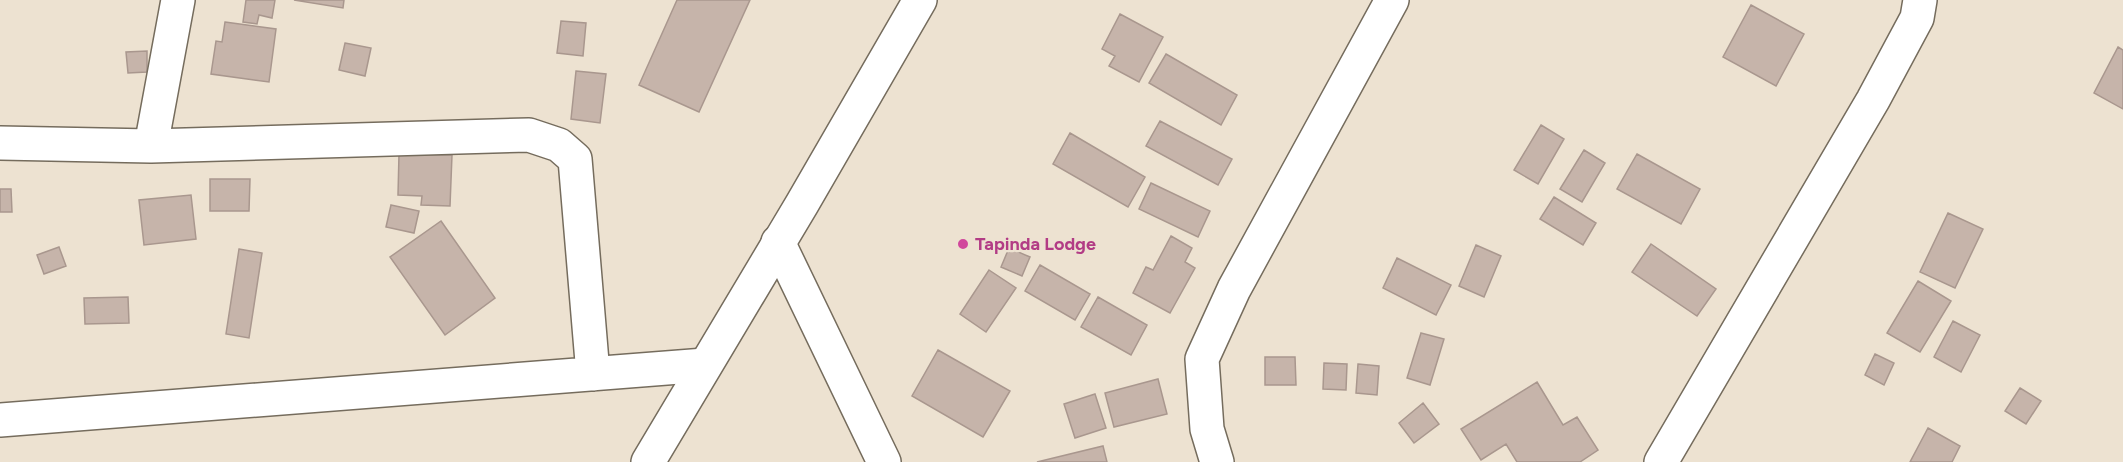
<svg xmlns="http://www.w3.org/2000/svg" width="2123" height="462" font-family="Figtree,sans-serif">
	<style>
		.building { fill: #c6b4aa; stroke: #a9978e; stroke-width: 1.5 }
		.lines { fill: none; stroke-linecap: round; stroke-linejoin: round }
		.minor-casing { stroke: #756c5d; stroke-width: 36 }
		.tertiary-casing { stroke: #756c5d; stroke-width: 36 }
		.minor { stroke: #fff; stroke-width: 33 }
		.tertiary { stroke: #fff; stroke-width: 33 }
		.hotel-dot { fill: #d1479c; stroke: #ede2d1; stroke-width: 2 }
		.labels { text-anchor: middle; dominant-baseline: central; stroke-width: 4.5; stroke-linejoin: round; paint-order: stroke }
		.hotel-label { font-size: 18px; font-weight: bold; fill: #b23c85; stroke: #ede2d1; text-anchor: start }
	</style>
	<rect width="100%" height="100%" fill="#ede2d1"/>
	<!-- building -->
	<path class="building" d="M246,0H275L272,18L259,15L257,24L243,22Z
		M294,0H344L343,8Z
		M677,0H750L699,112L639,85Z
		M1751,5L1804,34L1776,86L1723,57Z
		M1120,14L1163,37L1139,82L1109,66L1115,56L1102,49Z
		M561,21L586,23L583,56L557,53Z
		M225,22L276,29L269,82L211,74L216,41L222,42Z
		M345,43L371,48L365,76L339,70Z
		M2118,47L2123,50V109L2094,93Z
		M147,51V72L128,73L126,52Z
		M1166,54L1237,95L1221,125L1149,83Z
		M576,71L606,74L600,123L571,119Z
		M1160,121L1232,159L1218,185L1146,146Z
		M1541,125L1564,139L1538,184L1514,170Z
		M1070,133L1145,177L1128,207L1053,164Z
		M1584,150L1605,163L1582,202L1560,189Z
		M399,154L452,155L450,206L421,205L422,196L398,195Z
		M1637,154L1700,189L1681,224L1617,189Z
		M210,179H250L249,211H210Z
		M1151,183L1210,211L1198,237L1139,209Z
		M0,189H11L12,212H0Z
		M191,195L196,239L144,245L139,200Z
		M1554,197L1596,223L1583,245L1540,219Z
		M391,205L419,211L414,233L386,227Z
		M1948,213L1983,229L1955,288L1920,272Z
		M441,221L495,298L445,335L390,257Z
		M1171,236L1192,248L1185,262L1195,268L1170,313L1133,293L1146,267L1153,270Z
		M1651,244L1716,289L1697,316L1632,272Z
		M1476,245L1501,256L1484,297L1459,286Z
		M59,247L66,266L44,274L37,255Z
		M1009,248L1030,257L1022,276L1001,267Z
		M239,249L262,253L249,338L226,334Z
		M1397,258L1451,285L1436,315L1383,288Z
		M1040,265L1090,294L1075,320L1025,291Z
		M989,270L1016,288L986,332L960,314Z
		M1918,281L1951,301L1920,352L1887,333Z
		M128,297L129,323L85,324L84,298Z
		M1098,297L1147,325L1131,355L1081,327Z
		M1953,321L1980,335L1961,372L1934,357Z
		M1421,333L1444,339L1430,385L1407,378Z
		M938,350L1010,391L983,437L912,396Z
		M1875,354L1894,363L1884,385L1865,375Z
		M1265,357H1295L1296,385H1265Z
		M1324,363L1347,364L1346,390L1323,389Z
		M1358,364L1379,366L1377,395L1356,393Z
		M1158,379L1167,414L1114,427L1105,393Z
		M1537,382L1563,425L1577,417L1598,450L1580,462H1517L1506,444L1481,460L1461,429Z
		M2020,388L2041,401L2026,424L2005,411Z
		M1095,394L1106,428L1075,438L1064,404Z
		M1423,403L1439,424L1414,443L1399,423Z
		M1928,428L1960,446L1952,462H1910Z
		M1103,446L1107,462H1037Z"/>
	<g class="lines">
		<!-- minor casing -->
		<g class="minor-casing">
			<path id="minor" d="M0,143L151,146L529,135L559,145L575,159L593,374
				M151,146L178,0
				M778,242L884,462
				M0,420L705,365
				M1217,462L1207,429L1202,359L1234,289L1392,0
				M1661,462L1873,100L1917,18L1920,0"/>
		</g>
		<!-- tertiary casing -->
		<g class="tertiary-casing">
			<path id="tertiary" d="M648,462L802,204L920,0"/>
		</g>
		<!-- minor -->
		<use href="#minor" class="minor"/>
		<!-- tertiary -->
		<use href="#tertiary" class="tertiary"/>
	</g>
	<!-- markers -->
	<circle class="hotel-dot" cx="963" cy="244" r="6"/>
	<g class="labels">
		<!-- hotel labels -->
		<g class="hotel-label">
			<text x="975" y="244">Tapinda Lodge</text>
		</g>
	</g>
</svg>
